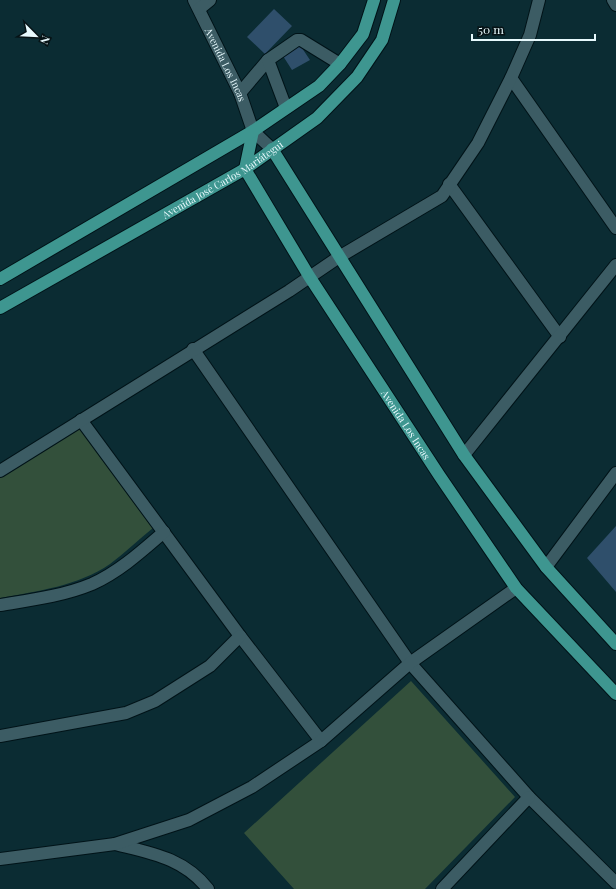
<svg xmlns="http://www.w3.org/2000/svg" width="616" height="889" font-family="'Playfair Display',serif">
	<style>
		.green { fill: #33503b }
		.building { fill: #2f4f6b }
		.lines { fill: none; stroke-linecap: round; stroke-linejoin: round }
		.minor-casing { stroke: #001318; stroke-width: 14 }
		.major-casing { stroke: #001318; stroke-width: 14 }
		.minor { stroke: #3c5c64; stroke-width: 12 }
		.major { stroke: #3e9690; stroke-width: 12 }
		.labels { text-anchor: middle; dominant-baseline: central; stroke-width: 3; stroke-linejoin: round; paint-order: stroke }
		.street-label { font-size: 10px; fill: #e7f9fd; stroke: #061215 }
	</style>
	<rect width="100%" height="100%" fill="#0b2c33"/>
	<!-- green -->
	<path class="green" d="M80,427L153,528C139,539 125,553 110,564C78,586 38,591 0,598V476Z
		M411,681L515,797L425,889H294L244,833Z"/>
	<!-- building -->
	<path class="building" d="M274,9L292,26L265,54L247,37Z
		M300,45L310,60L292,70L283,56Z
		M616,526V592L587,558Z"/>
	<g class="lines">
		<!-- minor casing -->
		<g class="minor-casing">
			<g id="minor">
				<path id="s1" d="M194,0L240,93L253,131L272,149"/>
				<path d="M613,0L616,5"/>
				<path d="M199,9L210,0"/>
				<path d="M511,78L616,228"/>
				<path d="M240,93L268,60"/>
				<path d="M286,108L268,60L297,40H301L340,64"/>
				<path d="M449,184L560,337"/>
				<path d="M193,349L410,663L529,797L616,883"/>
				<path d="M81,420L240,636L321,741"/>
				<path d="M464,455L616,265"/>
				<path d="M0,471L289,291L339,257L442,196L478,143L511,78L530,35L539,0"/>
				<path d="M546,567L616,473"/>
				<path d="M0,605C31,600 63,596 92,584C119,572 142,551 164,532"/>
				<path d="M0,736L126,713L155,701L210,666L240,636"/>
				<path d="M115,844C151,853 184,858 208,889"/>
				<path d="M0,859L115,844L189,820L252,787L321,741L410,663L516,588"/>
				<path d="M442,889L529,797"/>
			</g>
		</g>
		<!-- major casing -->
		<g class="major-casing">
			<g id="major">
				<path id="s2" d="M253,131L245,169L309,276L439,475L516,588L616,694"/>
				<path d="M272,149L464,455L546,567L616,644"/>
				<path d="M0,279L253,131L319,86L340,64L363,34L374,0"/>
				<path id="s3" d="M0,308L245,169L317,118L357,77L382,40L394,0"/>
			</g>
		</g>
		<!-- minor -->
		<use href="#minor" class="minor"/>
		<!-- major -->
		<use href="#major" class="major"/>
	</g>
	<g class="labels">
		<!-- street labels -->
		<g class="street-label">
			<text stroke="none"><textPath href="#s1" startOffset="72">Avenida Los Incas</textPath></text>
			<text stroke="none"><textPath href="#s3" startOffset="257">Avenida José Carlos Mariátegui</textPath></text>
			<text stroke="none"><textPath href="#s2" startOffset="341">Avenida Los Incas</textPath></text>
		</g>
	</g>
	<!-- north arrow -->
	<g transform="translate(36 36) rotate(114)" stroke="#061215" stroke-width="3" paint-order="stroke">
	<path d="M0-3L7 15L0 10L-7 15Z" fill="#e7f9fd"/>
	<text y="-6" font-size="11" font-weight="bold" text-anchor="middle" fill="#e7f9fd">N</text>
	</g>
	<!-- scale -->
	<path d="M472 34v6h123v-6" fill="none" stroke="#e7f9fd" stroke-width="2"/>
	<text x="478" y="34" font-size="12" fill="#e7f9fd" stroke="#061215" stroke-width="3" paint-order="stroke">50 m</text>
</svg>
